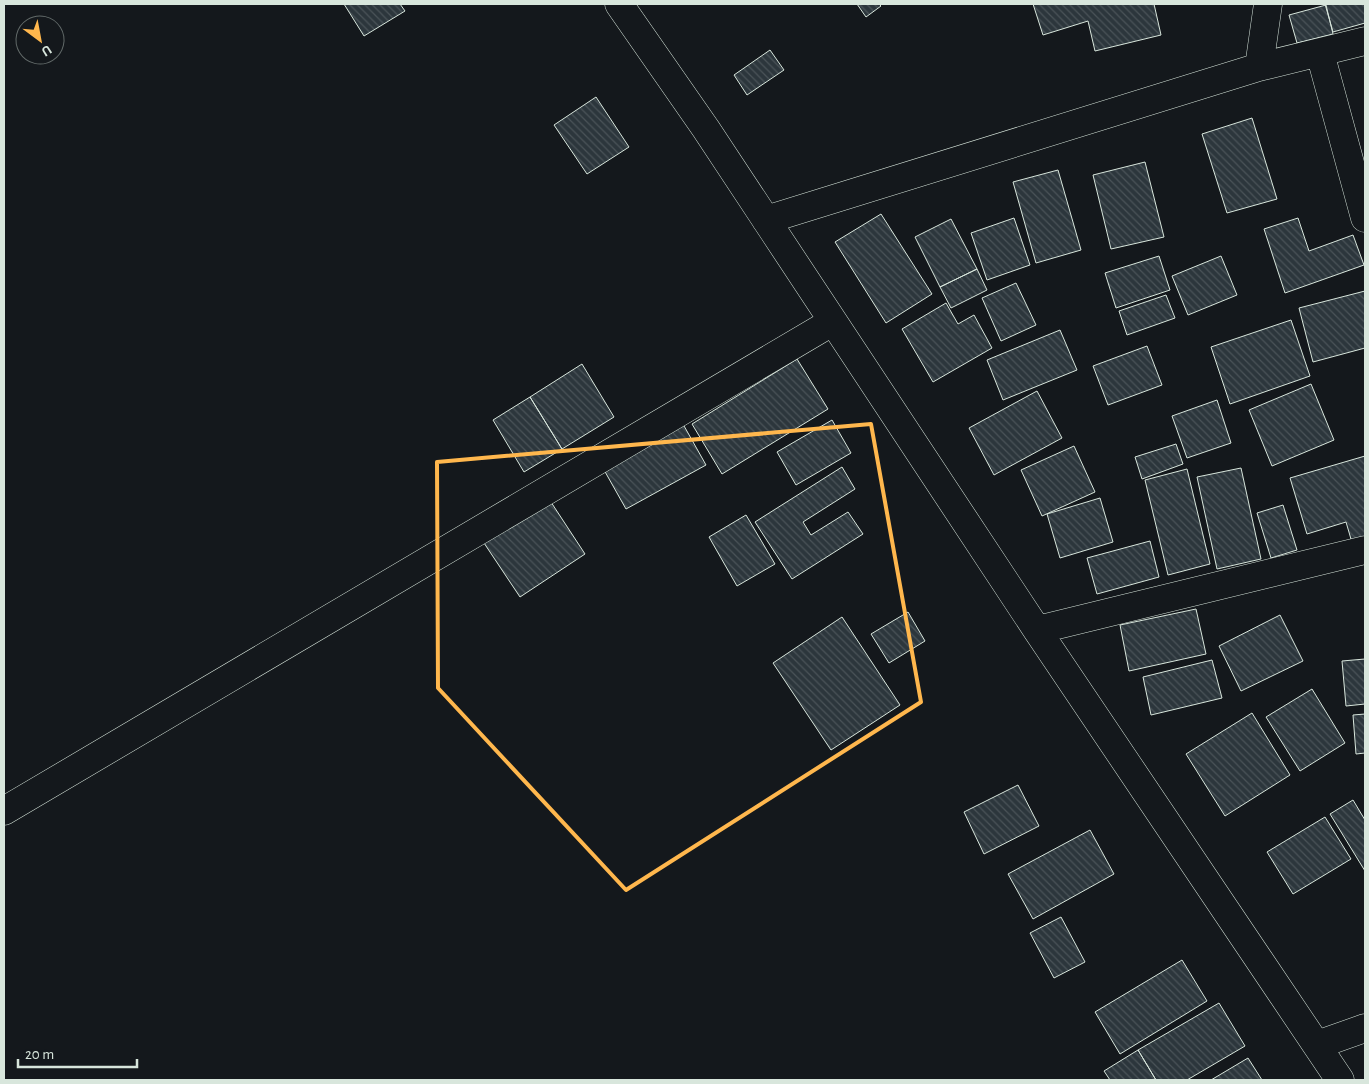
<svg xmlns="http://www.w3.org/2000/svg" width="1369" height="1084" font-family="'Alegreya Sans',sans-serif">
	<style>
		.building { fill: url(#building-back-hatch); stroke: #d8e6dc }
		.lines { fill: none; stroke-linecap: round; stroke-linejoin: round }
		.minor-casing { stroke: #d8e6dc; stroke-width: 29 }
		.minor { stroke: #14181c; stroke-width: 28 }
		.marked { fill: none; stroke: #ffb74d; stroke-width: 4; stroke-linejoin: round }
	</style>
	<defs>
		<pattern id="building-back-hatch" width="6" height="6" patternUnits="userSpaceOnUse" patternTransform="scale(1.25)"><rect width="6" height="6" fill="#2c363c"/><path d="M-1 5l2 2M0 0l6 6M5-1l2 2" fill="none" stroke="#4a5358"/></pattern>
	</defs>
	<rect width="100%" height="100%" fill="#14181c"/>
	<!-- building -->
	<path class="building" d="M344,4H400L405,11L364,36Z
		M857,4H879L881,6L866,17Z
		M1033,4H1154L1161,35L1095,51L1088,21L1043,35Z
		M1325,4H1365V23L1333,32Z
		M1326,5L1333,34L1297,43L1289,15Z
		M770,50L784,70L747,95L734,75Z
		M596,97L629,147L587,174L554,125Z
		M1252,118L1277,199L1227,213L1202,134Z
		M1145,162L1164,237L1111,249L1093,175Z
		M1058,170L1081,250L1036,263L1013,182Z
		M881,214L932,294L886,323L835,242Z
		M1014,218L1030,265L987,280L971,233Z
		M1298,218L1309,251L1353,235L1364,265L1285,293L1264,229Z
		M951,219L977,269L940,287L915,237Z
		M1159,256L1170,290L1116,308L1105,273Z
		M1221,256L1237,295L1188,315L1172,276Z
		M977,269L987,290L951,308L940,287Z
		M1016,283L1036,325L1001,341L982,298Z
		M1365,291V348L1313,362L1299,308Z
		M1166,295L1175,318L1127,335L1119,311Z
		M946,303L958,324L974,315L992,348L933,382L902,329Z
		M1291,320L1310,376L1230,404L1211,347Z
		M1060,330L1077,370L1003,400L987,360Z
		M1147,346L1162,385L1108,405L1093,366Z
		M797,359L828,409L722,474L692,424Z
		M582,364L614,417L562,449L530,397Z
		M1311,384L1334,440L1272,466L1249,410Z
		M1037,391L1062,438L994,475L969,428Z
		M530,397L562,449L524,472L493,420Z
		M1217,400L1231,443L1187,458L1172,416Z
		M679,417L706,465L626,509L599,461Z
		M832,420L851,453L796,485L777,452Z
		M1176,444L1183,464L1142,479L1135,457Z
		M1074,446L1095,492L1042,516L1021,470Z
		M1365,456V542L1353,546L1346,522L1307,534L1290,478Z
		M842,467L855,489L803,522L811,535L848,512L863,534L792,579L755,522Z
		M1241,468L1261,559L1217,569L1197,477Z
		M1187,469L1210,564L1168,575L1145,480Z
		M547,496L585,554L520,597L482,540Z
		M1100,498L1113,542L1060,558L1047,514Z
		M1283,505L1297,550L1271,558L1257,513Z
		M746,515L775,564L737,586L709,537Z
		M1150,541L1159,577L1097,594L1087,558Z
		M1196,609L1206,654L1129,671L1120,625Z
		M908,612L925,641L889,663L871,634Z
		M1280,615L1303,661L1241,691L1219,646Z
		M842,617L900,705L831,750L773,663Z
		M1365,659V704L1346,706L1342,661Z
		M1212,660L1222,698L1151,715L1143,677Z
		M1312,689L1345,743L1300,771L1266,717Z
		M1252,713L1290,775L1225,816L1186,754Z
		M1365,714V753L1356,754L1353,715Z
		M1018,785L1039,826L984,854L964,812Z
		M1353,800L1365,820V871L1330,814Z
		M1325,817L1351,859L1293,894L1267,852Z
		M1090,830L1114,874L1033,919L1008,874Z
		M1061,917L1085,962L1054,978L1030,933Z
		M1182,960L1207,1001L1120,1054L1095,1012Z
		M1219,1003L1245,1046L1187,1080H1156L1138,1050Z
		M1138,1050L1156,1080H1110L1104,1071Z
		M1248,1058L1262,1080H1211Z"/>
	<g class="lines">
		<!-- minor casing -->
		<g class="minor-casing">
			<path id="minor" d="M619,4L706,129L1037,630L1340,1080
				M1320,53L1365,218
				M1259,67L1268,4
				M766,220L1259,67L1365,41
				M1037,630L1365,550
				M4,811L832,322
				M1317,1045L1365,1028"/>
		</g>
		<!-- minor -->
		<use href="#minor" class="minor"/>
	</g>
	<!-- marked area -->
	<path class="marked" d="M871,424L921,702L626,890L438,688L437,462Z"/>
	<!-- border -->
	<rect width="1369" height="1084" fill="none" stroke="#d8e6dc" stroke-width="10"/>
	<!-- north arrow -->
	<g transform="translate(40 40) rotate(148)"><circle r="24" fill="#14181c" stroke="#626a69"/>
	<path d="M0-4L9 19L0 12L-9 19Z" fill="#ffb74d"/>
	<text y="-8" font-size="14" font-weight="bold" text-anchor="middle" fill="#d8e6dc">U</text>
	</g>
	<!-- scale -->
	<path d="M18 1059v8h119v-8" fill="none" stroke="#d8e6dc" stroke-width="2.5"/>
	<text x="25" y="1059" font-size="15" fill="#d8e6dc" stroke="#14181c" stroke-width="4" paint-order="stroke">20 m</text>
</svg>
